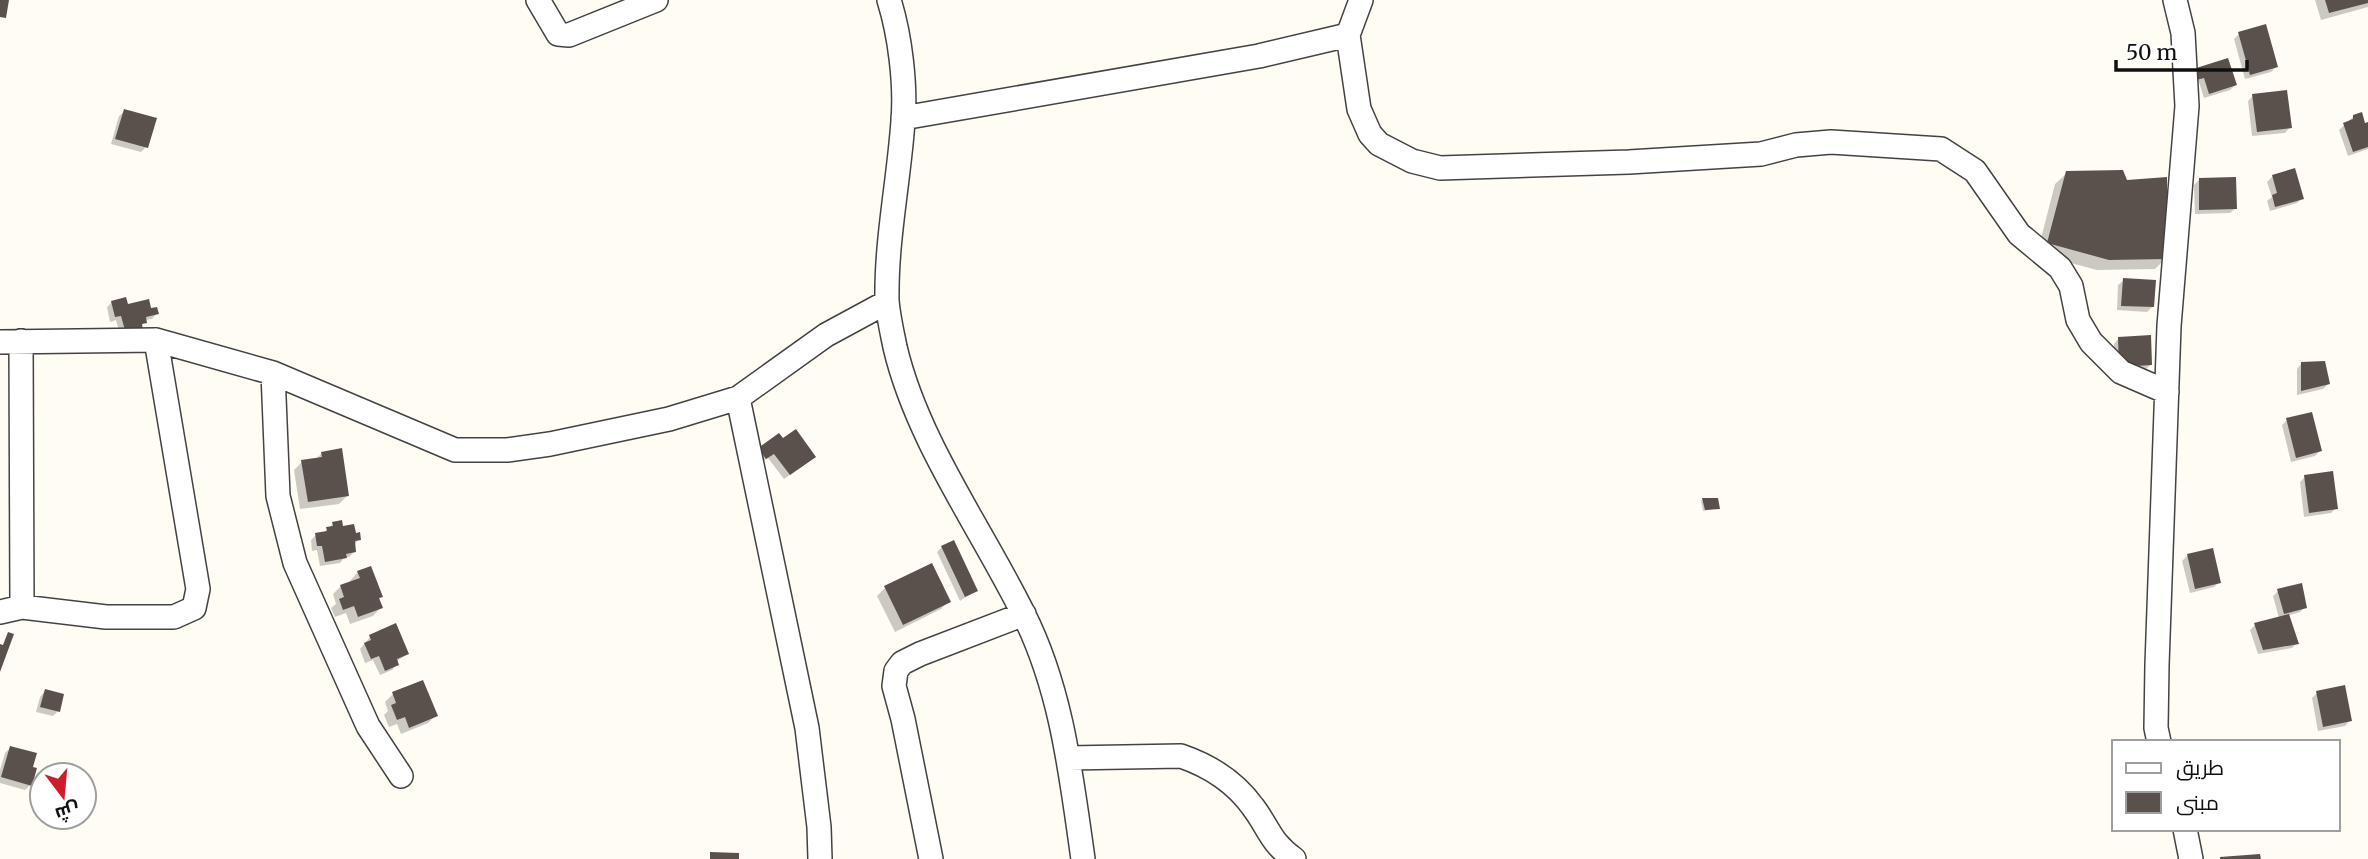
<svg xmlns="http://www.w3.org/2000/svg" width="2368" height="859" font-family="Merriweather,Cairo,serif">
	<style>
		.shadow { fill: #0003 }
		.building { fill: #5a514c }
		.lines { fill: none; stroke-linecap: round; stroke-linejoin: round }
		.minor-casing { stroke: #434343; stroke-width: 26 }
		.minor { stroke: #fff; stroke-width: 23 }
	</style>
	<rect width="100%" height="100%" fill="#fffcf4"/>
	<!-- shadow -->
	<path class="shadow" d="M2315,0H2368V7L2321,20Z
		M2239,34L2276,67L2271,72L2245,79L2234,39Z
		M2227,60L2235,85L2230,90L2204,98L2199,82L2191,84Z
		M2253,96L2290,127L2285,133L2252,136L2248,101Z
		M125,111L146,147L141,152L111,144L119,116Z
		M2354,116L2364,125L2368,124V149L2348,156L2339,130Z
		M2067,173L2166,258L2155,269L2097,270L2037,254L2055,184Z
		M2273,176L2302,198L2297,203L2270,211L2267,201L2272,197L2267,182Z
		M2199,180L2236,208L2230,213L2195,214L2194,185Z
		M2124,280L2152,307L2147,312L2117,310L2118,285Z
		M112,302L150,310L157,313L152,319L145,320L141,327L121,338L116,320L110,322L107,307Z
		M2119,338L2150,365L2145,370L2115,371L2114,344Z
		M2302,363L2328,384L2323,389L2297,395V369Z
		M2287,420L2320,451L2315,456L2291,462L2282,425Z
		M759,449L808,462L784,479L768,458L760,463Z
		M322,453L347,496L339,504L300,509L294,470L302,462L316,459Z
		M2305,477L2336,508L2331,513L2304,517L2300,482Z
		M1702,500L1718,508L1703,511L1701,501Z
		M333,524L359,539L354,545L355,551L349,557H345L340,563L320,566L317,550L312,551L311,540L316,535L322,534Z
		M942,547L976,590L960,601L937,552Z
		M2212,550L2219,582L2214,587L2190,593L2182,561L2187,556Z
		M358,572L381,597L378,600L381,607L373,616L350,624L346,613L335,617L331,608L336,604L333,594L341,586L351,583L350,581Z
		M885,588L949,601L941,609L895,632L877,596Z
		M2278,591L2305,607L2300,612L2287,616L2297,643L2292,648L2258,654L2250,630L2255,625L2279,618L2273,596Z
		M395,626L407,654L396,662L397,664L392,670L380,675L373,660L365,663L360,649L370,637Z
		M45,691L58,711L53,716L36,712L40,697Z
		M2317,693L2350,720L2345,726L2318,731L2312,698Z
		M393,694L436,715L428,723L401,734L397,724L389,727L384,715L388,711L385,702Z
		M10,748L30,785L25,790L0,783V770L5,753Z"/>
	<!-- building -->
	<path class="building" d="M0,0H9L6,18L0,17Z
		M2325,0H2368V3L2329,13Z
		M2266,24L2278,67L2250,75L2238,32Z
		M2228,58L2237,85L2209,94L2204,78L2196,80L2193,69Z
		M2287,90L2292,128L2257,132L2252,94Z
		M124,109L157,118L148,148L115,139Z
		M2362,112L2365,123L2368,122V147L2353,152L2343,123L2353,119V115Z
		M2295,168L2304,199L2275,207L2272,195L2277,193L2272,175Z
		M2123,170L2127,180L2167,177V259L2109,260L2047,243L2066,171Z
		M2236,177L2237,209L2199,210V178Z
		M2123,278L2156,280L2154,307L2121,306Z
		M126,297L128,304L149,299L151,308L157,307L159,314L146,317L147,323L142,324L143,330L126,334L121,316L115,317L111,301Z
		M2151,335L2152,365L2119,367L2118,337Z
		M2325,361L2330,384L2301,391V362Z
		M2312,412L2322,451L2296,458L2286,418Z
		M796,429L816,457L790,475L774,454L766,459L758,448L779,433L783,438Z
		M342,448L349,496L308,502L301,460L322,457L321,452Z
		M2333,471L2338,509L2309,513L2304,475Z
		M1702,498H1718L1720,509L1705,510Z
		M342,520L343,526L354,524L356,533L360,532L361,540L355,541L356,552L346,554L347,558L325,562L322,546H317L315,533L327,531L326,527L333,526L332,522Z
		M954,540L978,591L965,597L941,546Z
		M2213,548L2221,583L2195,589L2187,554Z
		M932,563L951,602L903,625L884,586Z
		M371,566L383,597L379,598L383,608L358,617L354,606L343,610L339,599L344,597L340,585L360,578L357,571Z
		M2302,583L2307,608L2284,614L2277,589Z
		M2289,614L2299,644L2263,650L2254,623Z
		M396,623L409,654L397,659L399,665L385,671L379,656L371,659L364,643L371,640L369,635Z
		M8,632L14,634L0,672V644L3,645Z
		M423,680L438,716L409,728L405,717L397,720L391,705L396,703L392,692Z
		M2345,685L2352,721L2323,727L2316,691Z
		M45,689L64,694L60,712L40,707Z
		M10,746L37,753L33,767L37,768L32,786L1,777Z
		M710,852L739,853V859H710Z
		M2260,854L2261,859H2220V857Z"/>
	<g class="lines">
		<!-- minor casing -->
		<g class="minor-casing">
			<path id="minor" d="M538,0L558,34L569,35L656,0
				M889,0C900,35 906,84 903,121C899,180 886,240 887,300C888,315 892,332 895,347C917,441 981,528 1023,613C1062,690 1071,775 1083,859
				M1348,35L1359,109L1370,134L1379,144L1412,161L1440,168L1629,162L1761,154L1796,145L1831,142L1941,149L1975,171L2019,234L2060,268L2071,286L2078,320L2091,342L2121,372L2167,392
				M903,118L1259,56L1348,35L1361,0
				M21,341L22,607
				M0,342L156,340L273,373L455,450H507L550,444L669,419L738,398L826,335L887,302
				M273,373L278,496L295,563L368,726L401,776
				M738,398L807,728L819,827L820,859
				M0,612L22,607L106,617H174L194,608L198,589L156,340
				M2159,742L2156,728L2157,665L2169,326L2187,106L2183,33L2175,0
				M1068,758L1181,756C1210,766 1235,782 1253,807C1269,828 1270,842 1294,859
				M2185,829L2191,859
				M931,859L903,719L894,686L896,671L902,663L920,654L1024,614"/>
		</g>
		<!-- minor -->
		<use href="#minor" class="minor"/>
	</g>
	<!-- legend -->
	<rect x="2112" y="740" width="228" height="91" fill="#ffffff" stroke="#9f9f9f" stroke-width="2"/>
	<rect x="2126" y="763" width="35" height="10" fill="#ffffff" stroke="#9f9f9f" stroke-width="2"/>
	<text x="2176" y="775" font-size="21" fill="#101010">طريق</text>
	<rect x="2126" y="792" width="35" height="21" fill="#5a514c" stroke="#9f9f9f" stroke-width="2"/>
	<text x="2176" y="810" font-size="21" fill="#101010">مبنى</text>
	<!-- north arrow -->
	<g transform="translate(63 796) rotate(164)"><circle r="33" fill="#ffffff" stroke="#9f9f9f" stroke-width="2"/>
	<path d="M0-5L12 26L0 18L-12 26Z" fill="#cc1d2a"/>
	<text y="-10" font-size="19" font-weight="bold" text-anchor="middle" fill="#101010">ش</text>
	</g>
	<!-- scale -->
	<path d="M2116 60v10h131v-10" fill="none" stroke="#101010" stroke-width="3.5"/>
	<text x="2126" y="60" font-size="21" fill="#101010" stroke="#ffffff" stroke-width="5" paint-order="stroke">50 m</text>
</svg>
